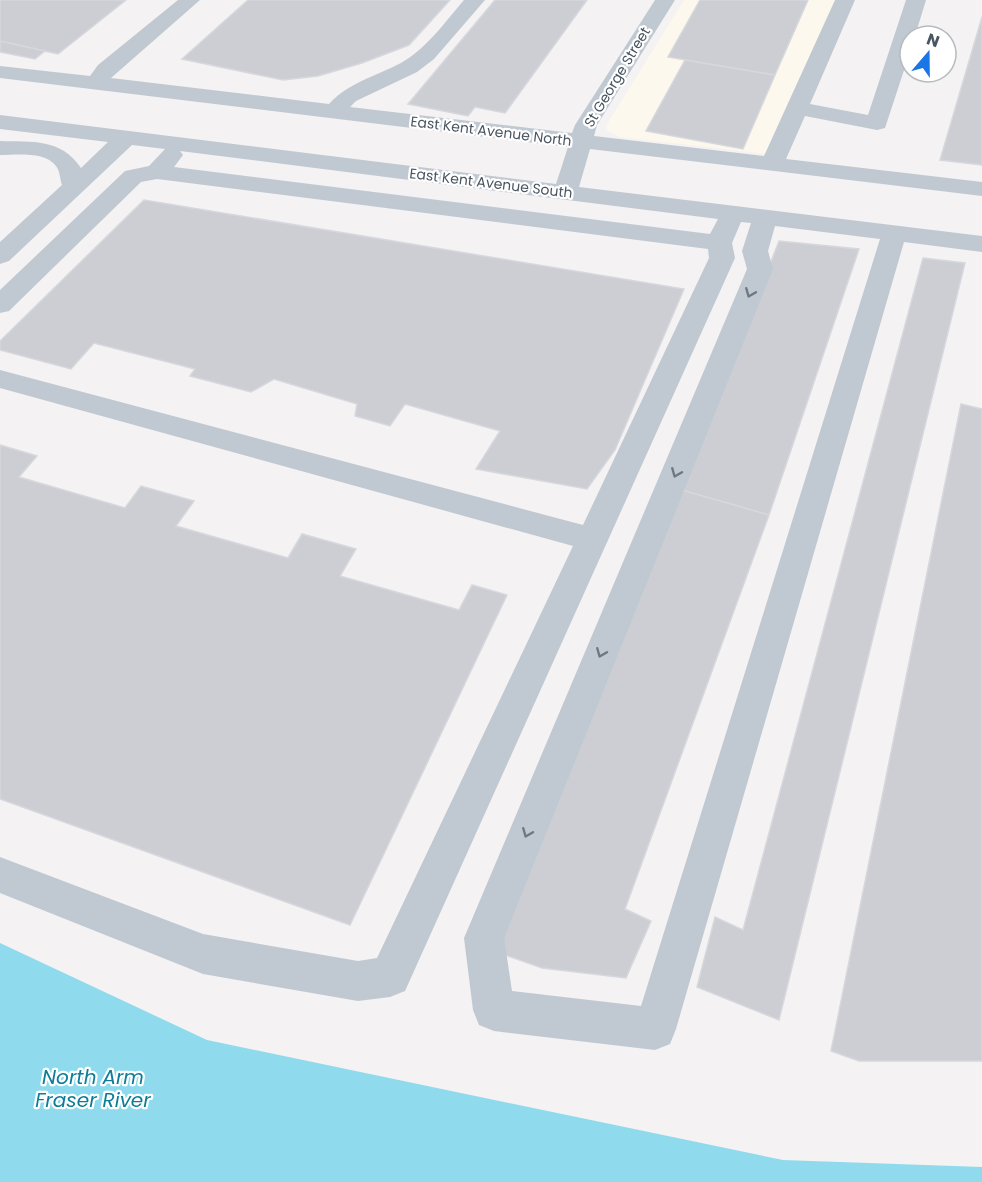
<svg xmlns="http://www.w3.org/2000/svg" width="982" height="1182" font-family="Poppins,sans-serif">
	<style>
		.commercial { fill: #fdf8ed }
		.water { fill: #8fdbed }
		.building { fill: #ccced4; stroke: #d6d8dd; stroke-width: 1.5 }
		.lines { fill: none; stroke-linecap: round; stroke-linejoin: round }
		.minor { fill: #c0c9d1; fill-rule: evenodd }
		.oneway { stroke: #6d7882 }
		.labels { text-anchor: middle; dominant-baseline: central; stroke-width: 4.5; stroke-linejoin: round; paint-order: stroke }
		.far-street-label { font-size: 14px; fill: #495560; stroke: #fff }
		.near-water-label { font-size: 20px; font-style: italic; fill: #0d7d98; stroke: #fff }
	</style>
	<rect width="100%" height="100%" fill="#f4f2f2"/>
	<!-- commercial -->
	<path class="commercial" d="M684,0H845L768,154L620,137L607,131L606,126Z"/>
	<!-- water -->
	<path class="water" d="M0,943L207,1040L783,1160L982,1167V1182H0Z"/>
	<!-- building -->
	<path class="building" d="M0,0H126L58,54L0,41Z
		M248,0H450L409,45L362,63L318,76L283,80L182,59Z
		M495,0H587L505,113L475,107L468,116L408,104Z
		M700,0H808L775,75L668,57Z
		M982,17V165L940,160Z
		M0,41L45,51L35,59L0,52Z
		M685,60L775,75L743,149L646,131Z
		M144,200L684,289L615,450L587,489L476,469L500,431L405,404L390,426L355,416L357,404L274,379L251,392L190,376L195,369L94,343L71,369L0,350V341Z
		M779,241L859,249L769,515L682,490Z
		M923,258L965,263L779,1020L697,987L715,917L743,930Z
		M961,404L982,409V1061H859L831,1051Z
		M0,445L37,456L19,477L125,508L141,486L194,501L176,526L288,558L302,534L356,549L340,576L459,610L472,585L507,595L350,925L0,799Z
		M682,490L769,515L625,909L651,921L626,978L542,968L491,950Z"/>
	<g class="lines">
		<!-- minor -->
		<path class="minor" d="M178,0H200L111,78L329,104C348,83 376,76 401,63C427,48 445,22 464,0H485L434,59L417,72L356,101L350,107L572,133L575,125L655,0H675L597,125L594,136L764,156L835,0H855L810,104L868,115L906,0H926L915,36H910V52L885,128L877,130L805,116L786,159L982,182V196L590,149L579,187L982,236V252L904,242L676,1029L670,1044L655,1050L494,1031L479,1025L473,1010L464,938L747,269L742,251L751,223L741,222L732,243L735,258L405,991L390,997L358,1001L203,974L0,893V857L203,934L358,961L377,958L573,546L0,388V370L583,525L709,258L708,249L157,179L141,182L9,311L0,313V290L125,171L149,166L165,149L132,145L9,261L0,264V242L62,185C60,179 60,171 56,166C45,151 16,155 0,155V141C32,142 61,138 81,168L108,142L0,129V115L556,184L568,147L0,78V66L90,76L98,65ZM180,151L718,219L710,234L174,167L183,155ZM775,226L880,239L641,1006L512,991L504,938L773,269L768,251Z"/>
	</g>
	<!-- one-way arrows -->
	<defs><path id="oneway-chevron" d="M-2-3.5L2.5 0L-2 3.5" fill="none" stroke-width="1.6" stroke-linecap="round" stroke-linejoin="round" transform="scale(1.5)"/></defs>
	<g class="oneway">
		<use href="#oneway-chevron" transform="translate(750 293) rotate(112)"/>
		<use href="#oneway-chevron" transform="translate(676 473) rotate(112)"/>
		<use href="#oneway-chevron" transform="translate(601 653) rotate(112)"/>
		<use href="#oneway-chevron" transform="translate(527 833) rotate(112)"/>
	</g>
	<g class="labels">
		<!-- far-street labels -->
		<g class="far-street-label">
			<text transform="translate(617 77) rotate(-59)">St George Street</text>
			<text transform="translate(491 131) rotate(7)">East Kent Avenue North</text>
			<text transform="translate(491 183) rotate(7)">East Kent Avenue South</text>
		</g>
		<!-- near-water labels -->
		<g class="near-water-label">
			<text x="93" y="1077">North Arm<tspan x="93" dy="23">Fraser River</tspan></text>
		</g>
	</g>
	<!-- north arrow -->
	<g transform="translate(928 54) rotate(20)"><circle r="28" fill="#ffffff" stroke="#b6bbbf" stroke-width="1.5"/>
	<path d="M0-4.5L10 22L0 15L-10 22Z" fill="#1a76e6"/>
	<text y="-9" font-size="16" font-weight="bold" text-anchor="middle" fill="#495560">N</text>
	</g>
</svg>
